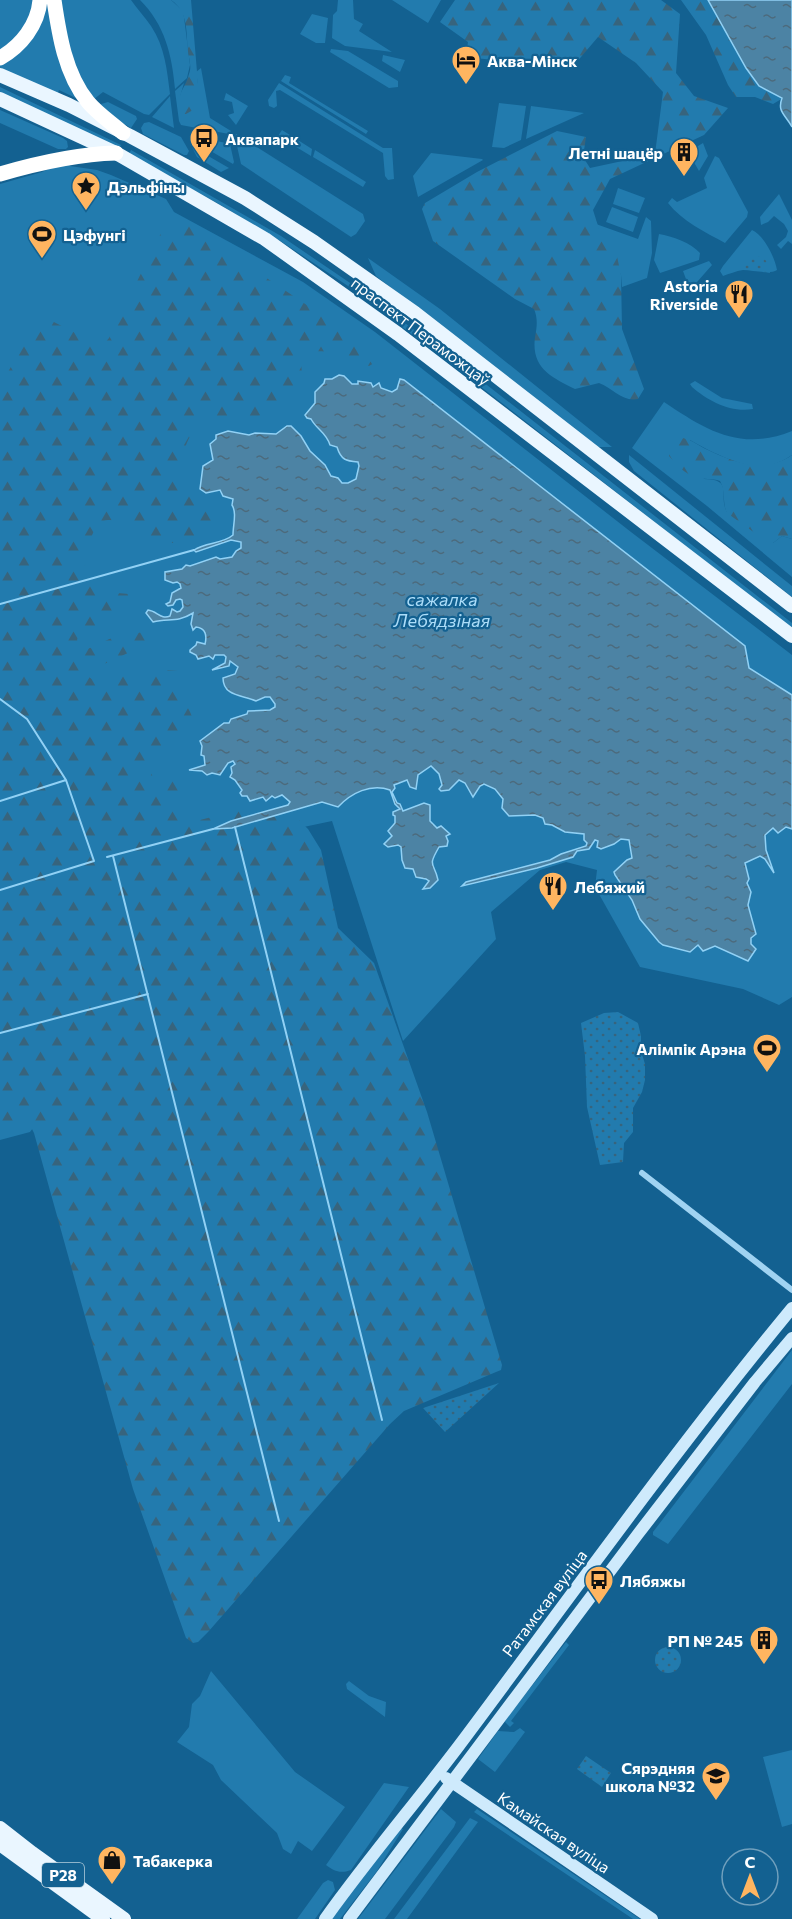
<svg xmlns="http://www.w3.org/2000/svg" width="792" height="1919" font-family="Commissioner,sans-serif">
	<style>
		.grass { fill: #227bae }
		.forest { fill: url(#forest-firs) }
		.park { fill: url(#park-dots) }
		.water { fill: url(#water-ripples); stroke: #91d1f5; stroke-width: 1.5 }
		.lines { fill: none; stroke-linecap: round; stroke-linejoin: round }
		.stream { stroke: #91d1f5; stroke-width: 2 }
		.street { stroke: #a0d3f2; stroke-width: 6 }
		.secondary { stroke: #ceeafc; stroke-width: 12 }
		.primary { stroke: #eaf6ff; stroke-width: 14 }
		.highway { stroke: #fff; stroke-width: 15 }
		.labels { text-anchor: middle; dominant-baseline: central; stroke-width: 4.5; stroke-linejoin: round; paint-order: stroke }
		.shield { fill: #136191; stroke: #b8d0de; stroke-width: 1.5 }
		.shield-label { font-size: 15px; font-weight: bold; fill: #fff }
		.poi-label { font-size: 16px; font-weight: bold; fill: #fff; stroke: #136191; text-anchor: start }
		.street-label { font-size: 16px; fill: #fff; stroke: #136191 }
		.water-label { font-size: 18px; font-style: italic; fill: #acddf9; stroke: #136191 }
	</style>
	<defs>
		<pattern id="forest-firs" width="22" height="20" patternUnits="userSpaceOnUse" patternTransform="scale(1.5)"><rect width="22" height="20" fill="#227bae"/><path d="M5 1l3.5 6h-7zM16 11l3.5 6h-7z" fill="#37647d"/></pattern>
		<pattern id="park-dots" width="8" height="8" patternUnits="userSpaceOnUse" patternTransform="scale(1.5)"><rect width="8" height="8" fill="#227bae"/><path d="M2 2h.1M6 6h.1" fill="none" stroke="#37647d" stroke-width="1.8" stroke-linecap="round"/></pattern>
		<pattern id="water-ripples" width="26" height="14" patternUnits="userSpaceOnUse" patternTransform="scale(1.5)"><rect width="26" height="14" fill="#4c83a4"/><path d="M2 4q2-2 4 0t4 0M15 11q2-2 4 0t4 0" fill="none" stroke="#4c6a7c"/></pattern>
	</defs>
	<rect width="100%" height="100%" fill="#136191"/>
	<!-- grass -->
	<path class="grass" d="M0,0H37L32,19L0,54Z
		M49,0L82,101L59,90L57,95L0,71V63Z
		M58,0H131C137,9 145,17 151,26C165,47 167,70 170,94L149,115L144,114L103,92L93,100L74,69Z
		M140,0H171L182,10L184,17L190,65L187,78L175,89C172,55 165,25 140,0Z
		M338,0H353L354,19L363,24L359,31L392,52L345,46L332,38L333,15L337,11Z
		M392,0H441L428,23Z
		M312,14L328,18L325,43H316L300,34Z
		M331,49L348,51L398,81V87L389,88L330,52Z
		M383,55L405,60L400,72L382,61Z
		M201,68L210,118L231,131L229,134L181,125L179,121L175,91L184,83L180,97L198,84L196,72Z
		M285,75L291,77L289,83L368,131L366,134L281,81Z
		M279,83L383,148H392L394,179L388,180L385,176L383,153L280,90L276,91L277,106L274,108L269,106L268,100Z
		M0,87L121,145L119,149L0,96Z
		M226,93L248,106L236,125L228,115L234,113L232,102L224,100Z
		M170,96L174,128L152,117Z
		M108,102L136,116L137,119L131,128L102,111L101,104Z
		M499,103L526,106L521,140L504,148L492,147Z
		M531,106L584,113L526,139Z
		M0,110L63,138L67,141L68,147L66,149H58L0,123Z
		M149,122L181,137L189,151L187,155H184L143,134L141,128L144,123Z
		M282,130L312,149L311,156L278,136Z
		M236,134L363,214L365,221L356,234L351,237L241,164L235,137Z
		M191,135L230,144L234,162L233,164L190,139Z
		M703,143L708,156L699,171L688,152Z
		M192,147L196,149L229,168L221,172L197,157Z
		M131,150L281,236L356,287L455,360L792,623V629L498,400L351,288L282,242L219,204L129,154Z
		M315,150L366,182L363,187L313,157Z
		M431,153L482,159L483,160L418,197L413,176Z
		M715,156L719,158L748,212L747,217L725,243C705,232 682,221 668,203L672,198L677,202L707,188L704,178Z
		M67,161L70,166L97,170L111,175L166,199L174,212L303,282L375,332L631,532L792,655V997L779,1005L743,989L640,967L595,887L597,870L566,862L540,870L491,912L496,939L403,1041L332,821L113,867L139,987L30,1132L0,1140V184L42,172Z
		M618,188L645,198L639,213L613,204Z
		M779,194L792,220V244L788,241L781,249L777,245L786,237L788,231L784,224L774,216L768,222L761,225L760,217Z
		M612,207L638,217L633,232L606,222Z
		M646,217L651,221L652,253L647,278L622,287L621,275L596,224L638,239Z
		M752,230C764,235 775,258 777,270C770,275 753,270 743,270C736,271 729,274 723,276L720,271L723,266Z
		M659,234C672,236 691,243 700,253L699,260L660,273L654,260Z
		M368,258L440,309L612,447H597L376,276Z
		M709,261L712,265L690,290L683,271Z
		M695,381L722,398L752,404L753,409C731,413 708,401 692,387L690,384Z
		M664,402C706,430 740,452 792,431V455C785,460 774,465 766,466C746,470 707,450 690,440L704,479C734,479 718,496 727,512L773,543L782,536L792,539V577L707,506L632,448Z
		M629,455L792,586V597L634,471L629,462Z
		M792,1350V1384L668,1544L653,1535V1532Z
		M566,1642L569,1645L511,1721L514,1723L510,1727L505,1722L506,1719Z
		M211,1671L295,1772L345,1807L312,1851L298,1841L291,1854L283,1849L277,1833L221,1780L213,1765L177,1742L189,1727L192,1704L200,1696Z
		M349,1681L369,1696L386,1702L385,1717L347,1689L346,1684Z
		M520,1728L525,1732L495,1772L478,1759L498,1731L514,1732Z
		M792,1750V1824L782,1827L763,1757Z
		M384,1783L409,1787L351,1870C340,1874 334,1871 326,1865Z
		M441,1809L456,1822L454,1827L385,1919H358Z
		M477,1809L640,1919H633L474,1812Z
		M470,1818L478,1822L407,1919H394Z
		M400,1828L403,1829L377,1871L340,1919H332Z
		M328,1880L333,1882L335,1890L315,1919H297L323,1883Z"/>
	<!-- forest -->
	<path class="forest" d="M171,0H191L198,84V94L193,110L186,114H183C174,93 185,91 189,74C192,67 189,59 188,51C186,33 189,12 171,0Z
		M455,0H661L680,14L676,73L694,96L728,108L704,135L610,179L593,210L599,229L615,247L621,275L622,329L644,389L638,399C622,402 613,388 599,383L575,389C551,377 531,368 535,337C537,327 538,318 534,309L515,299L433,241L422,209L425,203L477,172L557,131L586,137L583,157L590,168L655,154L663,92L636,63L598,37L575,64H531L466,57L468,42L440,22Z
		M681,0H708L746,68L759,86L783,98L773,104L755,97H736L728,85L706,35Z
		M182,221L378,353L379,360L369,366C347,357 331,347 306,353C297,361 304,369 301,379C289,423 250,417 214,416C185,426 173,468 190,493C196,502 210,511 212,522C212,526 209,532 206,534C201,536 193,536 188,537C185,538 182,540 180,541C171,545 151,543 143,540C130,535 124,519 108,520C91,521 82,561 86,575C87,580 92,586 95,591L129,594L131,605L79,635L77,640L81,648C93,651 102,641 112,638C117,637 122,637 127,636C139,633 146,629 159,634L160,640L157,644L130,652L89,671V677L96,682L158,669L178,671L180,678L176,687V694C187,705 197,717 192,734C164,742 162,739 149,766L154,781C162,782 167,779 174,779C194,777 187,798 182,808L185,816L196,821L239,810L275,806L294,815L308,829L321,850L338,928L374,963L427,1112L502,1365L501,1370L496,1372L404,1411L390,1424L208,1632L198,1642L193,1643L186,1638L133,1489L34,1133L30,1125L27,1124L0,1131V386L33,328L41,319H48L99,345L104,344L109,338L160,235L172,222Z
		M683,438C692,440 699,446 708,450C735,463 765,474 792,455V452V539L782,536L773,543H769L727,513C722,503 726,491 720,481C712,478 704,480 695,477C685,474 676,464 669,456L671,444Z"/>
	<!-- park -->
	<path class="park" d="M757,256C767,258 768,263 770,273L757,270H745V263L750,257Z
		M618,1012L638,1023L641,1036V1051L645,1064V1080L642,1092L633,1108V1132L624,1143L623,1162L600,1165L587,1107L585,1056L581,1023L604,1013Z
		M499,1383L445,1432L423,1408Z
		M655 1660a13 13 0 1 1 26 0a13 13 0 1 1-26 0Z
		M586,1756L611,1773L602,1787L577,1769Z"/>
	<!-- water -->
	<path class="water" d="M708,0H792V127C785,114 777,112 782,98L759,86L746,68Z
		M339,375L344,376L352,384H358V381L371,383L373,387L379,383L381,388L392,392L397,389L400,379L404,380L745,646L749,668L792,695V829L786,827L778,833L773,828L765,835L766,850L774,873L765,859L760,856L745,863L749,879L747,883L751,892L748,905L756,934L751,938V944L756,949L748,961L715,946L703,951L698,945L690,952L663,945L659,942L640,919L632,900L615,875L614,872L627,860L632,858L629,840L621,839L614,844L601,849L597,847L598,841L595,840L589,849L577,851L573,857L537,868L462,886L466,882L550,860L561,854L586,846L587,843L584,840V834L565,832L552,825L545,824L543,818L535,815L509,816L502,808L503,799L495,789L484,784L480,786L473,797L465,783L459,780L449,790L441,791L439,789L442,785L439,774L431,766L418,775L416,789L410,787L407,780L394,785L395,788L392,792L397,803L400,804L403,811L424,803L430,805V821L437,828L441,826L450,834L446,836L448,841L447,846L439,847C427,868 434,861 438,880L430,888L423,889L429,881L426,879L416,877L413,869L405,868L402,860L401,847L398,845L388,847L384,844L392,836L388,831L395,823V816L393,815V812L400,809L395,804L390,790C371,783 351,793 338,807L322,802L232,828L213,829L231,821L288,805L290,802L282,795L275,798L272,796L266,801L263,797L250,801L247,796H242L240,793L242,790L235,780L230,777L232,773L231,767L235,764L233,761L228,763L220,775L212,773L207,775L202,771L189,770L205,765L204,756L201,755L202,746L200,741L224,723H229L231,719L247,714L248,711L270,710L275,707V704L270,697H265L256,701C244,695 223,697 223,678L235,674L238,667L230,661L229,666L212,670L225,663L226,657L224,655H215L213,659L209,656L198,659L196,655L190,652V650L196,645L197,642L205,644C207,636 206,628 196,627L193,630L191,624L193,613C177,623 169,618 153,622L146,613L148,610C157,611 161,620 170,616L172,609L177,612L180,611L183,607L182,600L180,599L176,600L173,605L168,606L166,604L170,602L172,593L181,588L180,584L177,582L173,583L165,580V572L182,569L186,565L190,566L216,557L220,559L232,557L236,551L241,548V542L231,540L196,552L194,550C206,542 223,544 233,535C233,525 237,513 232,505L233,499L223,496L220,490L206,493L200,489L203,466L213,460L210,444L216,439V435L228,431L249,435L255,433L276,434L287,426H291L301,436L310,451L325,465L331,476L338,478L342,483H348L356,479L359,466L358,462C346,461 341,460 337,447L330,445C326,432 317,430 311,419L307,418L305,415L315,403V392L324,383L325,379H332Z"/>
	<g class="lines">
		<!-- stream -->
		<path class="stream" d="M0,604L194,550
			M0,699L27,719L66,780L94,861L0,890
			M0,801L66,780
			M235,827L382,1420
			M113,856L279,1521
			M107,857L213,829
			M0,1033L148,994"/>
		<!-- street -->
		<path class="street" d="M642,1173L792,1290"/>
		<!-- secondary -->
		<path class="secondary" d="M446,1778L652,1919
			M325,1919C367,1860 414,1805 458,1747C568,1600 675,1450 792,1308
			M349,1919L638,1534L755,1382L792,1338"/>
		<!-- primary -->
		<path class="primary" d="M0,75L69,105L130,136L245,198L314,242L415,313L792,606
			M0,99L116,153L265,239L398,334L792,636
			M0,1828L32,1853L124,1919
			M0,1844L103,1919"/>
		<!-- highway -->
		<path class="highway" d="M54,0C59,34 65,74 88,102C98,114 112,123 123,133
			M0,58C21,46 38,25 40,0
			M0,174C38,163 76,154 116,153"/>
	</g>
	<!-- icons -->
	<defs>
		<g id="hotel-pin" transform="scale(1.5)"><path d="M0 17L-7.5 6A9.5 9.5 0 1 1 7.5 6Z" fill="#ffb560" stroke="#136191"/><path d="M-6-4.5h1.5V1H6V5H4.5V3h-9V5H-6ZM-4 0a1.8 1.8 0 1 1 3.6 0ZM.5 0V-2.5h3Q6-2.5 6 0Z" fill="#111"/></g>
		<g id="bus-pin" transform="scale(1.5)"><path d="M0 17L-7.5 6A9.5 9.5 0 1 1 7.5 6Z" fill="#ffb560" stroke="#136191"/><path d="M-5-6H5V4H4V6H2V4H-2V6H-4V4H-5ZM-3.5-4V0h7V-4ZM-3.5 1.2v1.5H-2V1.2ZM2 1.2v1.5H3.5V1.2Z" fill="#111"/></g>
		<g id="building-pin" transform="scale(1.5)"><path d="M0 17L-7.5 6A9.5 9.5 0 1 1 7.5 6Z" fill="#ffb560" stroke="#136191"/><path d="M-4-6H4V6H1V3H-1V6H-4ZM-2.5-4.3h1.7v1.8h-1.7ZM.8-4.3h1.7v1.8H.8ZM-2.5-1h1.7V.8h-1.7ZM.8-1h1.7V.8H.8Z" fill="#111"/></g>
		<g id="sight-pin" transform="scale(1.5)"><path d="M0 17L-7.5 6A9.5 9.5 0 1 1 7.5 6Z" fill="#ffb560" stroke="#136191"/><path d="M0-6L1.8-2.2L6-1.7L2.9 1.2L3.7 5.4L0 3.3L-3.7 5.4L-2.9 1.2L-6-1.7L-1.8-2.2Z" fill="#111"/></g>
		<g id="stadium-pin" transform="scale(1.5)"><path d="M0 17L-7.5 6A9.5 9.5 0 1 1 7.5 6Z" fill="#ffb560" stroke="#136191"/><path d="M0-5a6.5 5 0 1 0 0 10a6.5 5 0 1 0 0-10ZM-3.5-1.8h7v3.6h-7Z" fill="#111"/></g>
		<g id="restaurant-pin" transform="scale(1.5)"><path d="M0 17L-7.5 6A9.5 9.5 0 1 1 7.5 6Z" fill="#ffb560" stroke="#136191"/><path d="M-5-6h1v4h1v-4h1v4h1v-4h1v5L-1.5 .5V6h-2V.5L-5-1ZM5-6V6H3V1.5H1.5Q1.5-4 5-6Z" fill="#111"/></g>
		<g id="school-pin" transform="scale(1.5)"><path d="M0 17L-7.5 6A9.5 9.5 0 1 1 7.5 6Z" fill="#ffb560" stroke="#136191"/><path d="M0-5L7-2L0 1L-7-2ZM-4 1L0 2.5L4 1V4Q0 6-4 4Z" fill="#111"/></g>
		<g id="shop-pin" transform="scale(1.5)"><path d="M0 17L-7.5 6A9.5 9.5 0 1 1 7.5 6Z" fill="#ffb560" stroke="#136191"/><path d="M-5-2.5h2.3a2.7 3.5 0 0 1 5.4 0H5L5.5 6h-11ZM-1.5-2.5h3a1.5 2.3 0 0 0-3 0Z" fill="#111"/></g>
	</defs>
	<g fill-rule="evenodd">
		<use href="#hotel-pin" x="466" y="60"/>
		<use href="#bus-pin" x="204" y="138"/>
		<use href="#building-pin" x="684" y="152"/>
		<use href="#sight-pin" x="86" y="186"/>
		<use href="#stadium-pin" x="42" y="234"/>
		<use href="#restaurant-pin" x="739" y="294"/>
		<use href="#restaurant-pin" x="553" y="886"/>
		<use href="#stadium-pin" x="767" y="1048"/>
		<use href="#bus-pin" x="599" y="1580"/>
		<use href="#building-pin" x="764" y="1640"/>
		<use href="#school-pin" x="716" y="1776"/>
		<use href="#shop-pin" x="112" y="1860"/>
	</g>
	<g class="labels">
		<!-- shield labels -->
		<rect class="shield" x="42" y="1863" width="42" height="24" rx="4.5"/>
		<g class="shield-label">
			<text x="63" y="1875">Р28</text>
		</g>
		<!-- poi labels -->
		<g class="poi-label">
			<text x="487" y="60">Аква-Мінск</text>
			<text x="225" y="138">Аквапарк</text>
			<text x="663" y="152" text-anchor="end">Летні шацёр</text>
			<text x="107" y="186">Дэльфіны</text>
			<text x="63" y="234">Цэфунгі</text>
			<text x="718" y="285" text-anchor="end">Astoria<tspan x="718" dy="18">Riverside</tspan></text>
			<text x="574" y="886">Лебяжий</text>
			<text x="746" y="1048" text-anchor="end">Алімпік Арэна</text>
			<text x="620" y="1580">Лябяжы</text>
			<text x="743" y="1640" text-anchor="end">РП № 245</text>
			<text x="695" y="1767" text-anchor="end">Сярэдняя<tspan x="695" dy="18">школа №32</tspan></text>
			<text x="133" y="1860">Табакерка</text>
		</g>
		<!-- street labels -->
		<g class="street-label">
			<text transform="translate(421 331) rotate(37)">праспект Пераможцаў</text>
			<text transform="translate(544 1603) rotate(-53)">Ратамская вуліца</text>
			<text transform="translate(554 1832) rotate(34)">Камайская вуліца</text>
		</g>
		<!-- water labels -->
		<g class="water-label">
			<text x="442" y="599">сажалка<tspan x="442" dy="21">Лебядзіная</tspan></text>
		</g>
	</g>
	<!-- north arrow -->
	<g transform="translate(750 1877)"><circle r="28" fill="#136191" stroke="#71a0bd" stroke-width="1.5"/>
	<path d="M0-4.5L10 22L0 15L-10 22Z" fill="#ffb560"/>
	<text y="-9" font-size="16" font-weight="bold" text-anchor="middle" fill="#ffffff">С</text>
	</g>
</svg>
